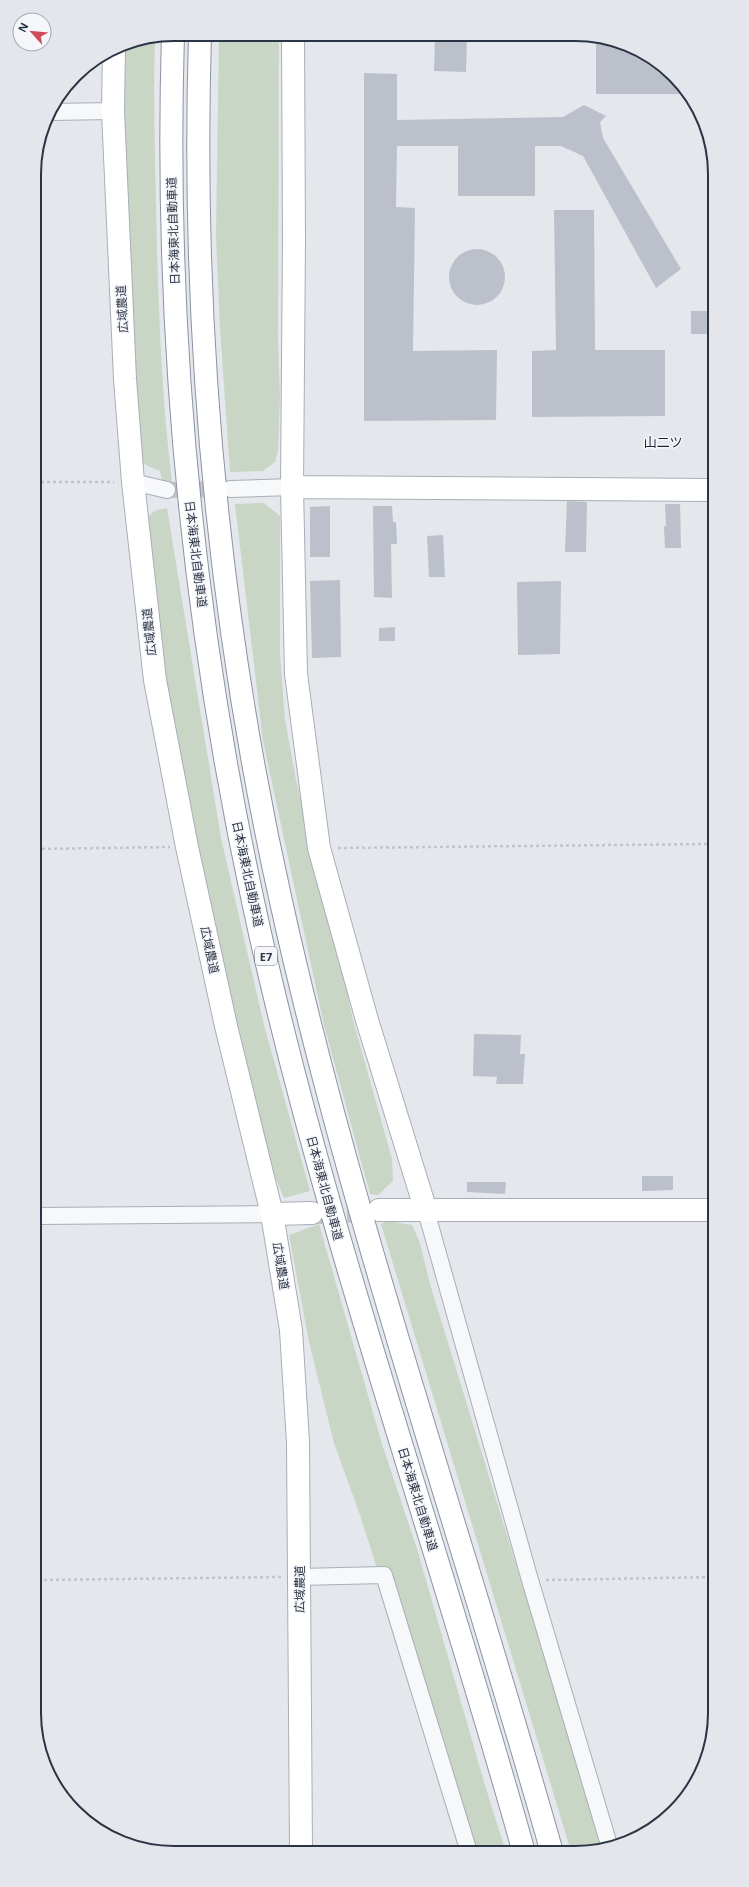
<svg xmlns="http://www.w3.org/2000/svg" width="749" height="1887" font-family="'Open Sans','Noto Sans JP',sans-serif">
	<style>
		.green { fill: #c9d6c5 }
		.building { fill: #bbc0ca }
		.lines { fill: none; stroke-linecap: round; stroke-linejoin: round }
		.street-tunnel { stroke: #bfc3cb; stroke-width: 16; stroke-dasharray: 16 8; stroke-linecap: butt }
		.secondary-tunnel { stroke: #bfc3cb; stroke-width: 22; stroke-dasharray: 22 11; stroke-linecap: butt }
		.street-casing { stroke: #a9aeb7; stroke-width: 18 }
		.secondary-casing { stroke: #a9aeb7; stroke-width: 24 }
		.highway-casing { stroke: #8b94a3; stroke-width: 24 }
		.path { stroke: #c2c5cb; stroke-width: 2.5; stroke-dasharray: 3 3; stroke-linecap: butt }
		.street { stroke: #f7f8fa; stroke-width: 16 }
		.secondary { stroke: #fff; stroke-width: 22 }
		.highway { stroke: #fff; stroke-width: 22 }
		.labels { text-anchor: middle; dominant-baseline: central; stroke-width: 3; stroke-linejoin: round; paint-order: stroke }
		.shield { fill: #f4f6f9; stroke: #676e7b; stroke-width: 1 }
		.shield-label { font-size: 11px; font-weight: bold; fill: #2b3445 }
		.street-label { font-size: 12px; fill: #2b3445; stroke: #f4f6f9 }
		.neighbourhood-label { font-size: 13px; fill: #1d2536; stroke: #f4f6f9 }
		.rim { fill: none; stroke: #2b3445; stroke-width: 2 }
	</style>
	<rect width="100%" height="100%" fill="#e4e7ec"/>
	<!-- green -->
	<path class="green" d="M219,34L279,35L278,339L280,399L278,451L275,462L263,471L230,472L220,328L216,234Z
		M155,38C153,94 155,151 156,207C158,299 161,391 172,482H162L160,471L150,467L136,459L121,45Z
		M264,503L280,516V653L285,720L296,780L326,897L353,1020L392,1159L393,1181L378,1195L370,1194L324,1025L263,741L235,504Z
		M167,508L221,838L264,1025L310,1191L284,1198L256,1132L186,819L142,524L154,511Z
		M388,1221L412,1225L420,1243L430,1284L603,1848H570L381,1224Z
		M319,1224L382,1444L417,1549L484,1782L505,1849H463L415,1688L360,1515L334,1443L309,1342L289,1235Z"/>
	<!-- building -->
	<path class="building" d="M435,36H467L466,72L434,71Z
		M596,37H602L637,49L674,75L685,94H596Z
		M364,73L397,74V120L563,117L584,105L606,116L600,122L603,138L681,269L656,288L583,156L561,146H535V196H458V146H397L396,207L415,208L413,351L497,350L496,420L364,421Z
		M554,210H594L595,350H665V416L532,417V351L556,350Z
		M449 277a28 28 0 1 1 56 0a28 28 0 1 1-56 0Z
		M691,311H711V334H691Z
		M567,501L587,502L586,552H565Z
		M665,504H680L681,548H665L664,526H666Z
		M330,506V557H310V507Z
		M373,506H392L393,522H396L397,544H391L392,598L374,597Z
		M443,535L445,577H429L427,536Z
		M340,580L341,657L312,658L310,581Z
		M561,581L560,654L518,655L517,582Z
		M395,627V641H379V628Z
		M474,1034L521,1035L520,1054H525L523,1084H496L497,1077L473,1076Z
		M642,1176H673V1190L642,1191Z
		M467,1182H506L505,1194L467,1192Z"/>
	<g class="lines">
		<!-- street-tunnel -->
		<path class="street-tunnel" d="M167,490L226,489"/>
		<!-- secondary-tunnel -->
		<path class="secondary-tunnel" d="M314,1213L379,1210"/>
		<!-- street casing -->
		<g class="street-casing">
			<path id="street" d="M49,112L113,111
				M133,482L167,490
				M230,489L292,487
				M426,1211L530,1580L610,1848
				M37,1216L272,1214
				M299,1577L384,1575L468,1849"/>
		</g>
		<!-- secondary casing -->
		<g class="secondary-casing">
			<path id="secondary" d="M293,35L294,240L292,487L296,674L319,848L367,1020L426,1211
				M114,49L113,111L125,379L133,482L155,680L187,847L226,1026L272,1214L291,1330L298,1442L301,1850
				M292,487L711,490
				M379,1210H713
				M272,1214L312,1213"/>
		</g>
		<!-- highway casing -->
		<g class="highway-casing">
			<path id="highway" d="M173,34C164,327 192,620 254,906C323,1226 435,1534 523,1849
				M200,34C191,326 218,621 282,906C353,1225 462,1534 551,1849"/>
		</g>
		<!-- path -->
		<path class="path" d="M35,482H114
			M338,848L712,844
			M36,849L170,847
			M38,1580L282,1577
			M546,1580L714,1577"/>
		<!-- street -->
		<use href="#street" class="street"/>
		<!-- secondary -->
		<use href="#secondary" class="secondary"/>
		<!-- highway -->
		<use href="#highway" class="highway"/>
	</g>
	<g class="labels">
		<!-- shield labels -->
		<rect class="shield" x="255" y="947" width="22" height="18" rx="3"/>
		<g class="shield-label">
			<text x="266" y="956">E7</text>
		</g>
		<!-- street labels -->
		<g class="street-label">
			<text transform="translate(173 231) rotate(-92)">日本海東北自動車道</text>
			<text transform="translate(122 309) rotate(-93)">広域農道</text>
			<text transform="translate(196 554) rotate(83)">日本海東北自動車道</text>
			<text transform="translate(149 632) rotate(-96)">広域農道</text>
			<text transform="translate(248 874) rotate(78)">日本海東北自動車道</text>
			<text transform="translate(210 950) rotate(78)">広域農道</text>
			<text transform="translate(325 1188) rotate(75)">日本海東北自動車道</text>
			<text transform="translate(281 1266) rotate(81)">広域農道</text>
			<text transform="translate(418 1499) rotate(73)">日本海東北自動車道</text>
			<text transform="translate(299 1589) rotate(-90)">広域農道</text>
		</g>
		<!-- neighbourhood labels -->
		<g class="neighbourhood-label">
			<text x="663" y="442">山二ツ</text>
		</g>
	</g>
	<!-- crop -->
	<path d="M0 0H749V1887H0ZM174 41H575A133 133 0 0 1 708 174V1713A133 133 0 0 1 575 1846H174A133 133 0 0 1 41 1713V174A133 133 0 0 1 174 41Z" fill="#e4e6eb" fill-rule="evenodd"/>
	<path class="rim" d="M174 41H575A133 133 0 0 1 708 174V1713A133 133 0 0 1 575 1846H174A133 133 0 0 1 41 1713V174A133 133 0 0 1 174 41Z"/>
	<!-- north arrow -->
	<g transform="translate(32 32) rotate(297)"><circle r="19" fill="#f4f6f9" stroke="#a4a8b1"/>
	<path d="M0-3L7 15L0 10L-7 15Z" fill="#d1495b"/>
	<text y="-6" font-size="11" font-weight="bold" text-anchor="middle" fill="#2b3445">N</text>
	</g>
</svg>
